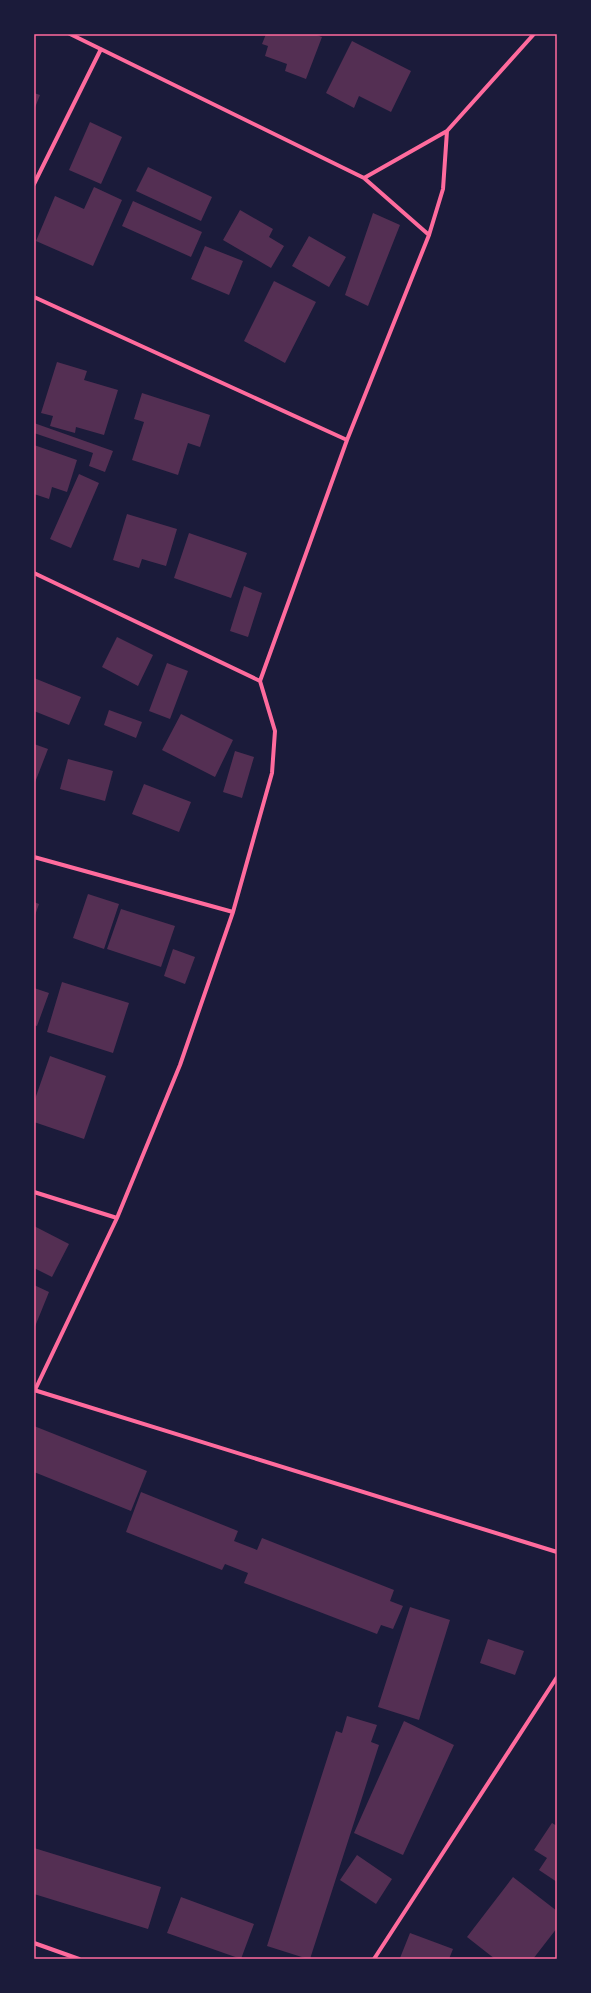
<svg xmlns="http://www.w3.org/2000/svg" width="591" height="1993" font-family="Cabin,sans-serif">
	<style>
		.building { fill: #542f53 }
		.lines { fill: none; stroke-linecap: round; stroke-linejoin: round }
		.minor { stroke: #ff6b9d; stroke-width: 4 }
		.neatline { fill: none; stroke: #ff6b9d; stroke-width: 1.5 }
	</style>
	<rect width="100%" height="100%" fill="#1b1b3a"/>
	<!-- building -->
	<path class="building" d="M266,34H314L322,37L306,79L285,71L287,64L265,56L268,46L262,44Z
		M352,41L411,71L391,112L359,96L354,108L326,93Z
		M34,93L40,95L34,110Z
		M90,122L122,137L101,184L69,170Z
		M148,167L212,197L201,221L136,191Z
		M94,187L122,200L93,266L36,241L55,196L84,209Z
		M133,201L202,232L191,257L122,226Z
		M240,210L273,229L269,237L284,246L271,268L223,240Z
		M373,213L400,225L368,306L345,295Z
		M309,236L346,257L329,287L292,266Z
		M205,246L243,261L229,295L191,279Z
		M274,281L316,302L285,363L244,341Z
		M57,362L87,371L84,380L118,390L104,435L76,427L75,433L50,426L53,416L41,413Z
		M142,393L210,415L200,447L188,443L178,475L132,460L144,422L134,419Z
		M34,423L113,451L105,472L89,466L93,453L34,433Z
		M34,445L77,460L67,492L52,487L49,499L34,494Z
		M79,474L99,483L71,548L50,539Z
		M127,514L177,529L166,566L142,559L139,568L113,560Z
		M189,533L247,553L231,598L174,578Z
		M244,586L262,593L248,637L230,631Z
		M117,637L153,655L138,686L102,667Z
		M167,663L188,671L170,719L149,711Z
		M34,678L81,697L69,725L34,711Z
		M109,710L142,722L136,738L104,725Z
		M181,714L233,740L215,777L162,750Z
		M34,744L48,749L34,785Z
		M235,751L254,757L242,798L223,792Z
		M68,759L113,771L105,801L60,789Z
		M144,784L191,802L179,832L132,814Z
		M88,894L119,904L104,949L73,938Z
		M34,902L39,904L34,918Z
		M121,909L175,926L161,967L107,949Z
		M173,949L195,957L185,984L164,976Z
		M62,982L129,1003L113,1053L47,1032Z
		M34,988L49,993L37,1026L34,1025Z
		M50,1056L106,1076L84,1139L34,1122V1102Z
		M34,1226L69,1244L52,1277L34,1268Z
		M34,1285L49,1292L34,1329Z
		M34,1426L147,1471L131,1511L34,1472Z
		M141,1492L238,1531L234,1541L257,1550L262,1538L394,1590L390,1601L403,1606L393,1629L381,1625L377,1634L244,1583L248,1573L225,1564L222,1570L126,1532Z
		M410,1607L450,1620L419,1720L378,1707Z
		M488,1639L524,1651L515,1675L480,1663Z
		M347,1716L377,1725L371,1742L379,1745L310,1959H308L267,1946L336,1731L342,1733Z
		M404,1721L454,1745L403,1855L354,1833Z
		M552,1823L557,1826V1882L539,1870L547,1858L534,1850Z
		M34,1848L161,1887L148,1929L34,1894Z
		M357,1855L392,1879L376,1904L340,1880Z
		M513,1877L557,1911V1928L533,1959H495L467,1937Z
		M181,1897L254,1924L241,1959L167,1933Z
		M410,1933L453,1949L449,1959L400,1958Z"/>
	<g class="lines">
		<!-- minor -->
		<path class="minor" d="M70,34L364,178L429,235
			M364,178L447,131
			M34,184L101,49
			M34,297L347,440
			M34,573L260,681
			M34,857L233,912
			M34,1192L117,1218
			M34,1390L557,1552
			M35,1390L117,1218L180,1065L233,912L272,773L275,731L260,681L347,440L429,235L443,189L447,131L534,34
			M34,1943L79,1959
			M374,1959L557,1677"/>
	</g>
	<!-- border -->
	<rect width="591" height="1993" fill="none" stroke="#1b1b3a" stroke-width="70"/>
	<rect x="35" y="35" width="521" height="1923" class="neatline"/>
</svg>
